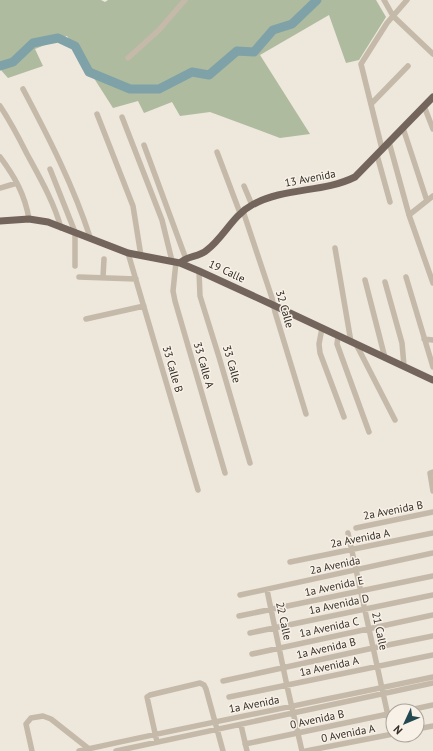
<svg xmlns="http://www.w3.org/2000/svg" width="433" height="751" font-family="'PT Sans',sans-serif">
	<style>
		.green { fill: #aebb9e }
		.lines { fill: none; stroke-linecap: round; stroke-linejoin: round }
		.river { stroke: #7ea2a8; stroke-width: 9 }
		.minor { stroke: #c5b9a9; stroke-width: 5.5 }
		.major { stroke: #73655b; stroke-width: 7 }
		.labels { text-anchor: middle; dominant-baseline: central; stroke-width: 3; stroke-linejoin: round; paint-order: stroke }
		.street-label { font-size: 11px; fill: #332d28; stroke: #f7f1e7 }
	</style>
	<rect width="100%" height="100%" fill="#eee7dc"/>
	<!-- green -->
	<path class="green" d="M0,0H101L105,2L108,0H376L386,17L359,60L346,63L329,15L260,55L310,134L280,138L210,112L180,116L172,102L144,113L138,101L113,108L67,36L35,49L43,66L8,78L0,69Z"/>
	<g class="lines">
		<!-- river -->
		<path class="river" d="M0,66L13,62L33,43L58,38L75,46L89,72L130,89H159L192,72L209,75L237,51L254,52L273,30L292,24L317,0"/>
		<!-- minor -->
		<path class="minor" d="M384,0L393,16L433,54
			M128,58L159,30L185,0
			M23,89C49,138 73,185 90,237
			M372,103L408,66
			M0,106C10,121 19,138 27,154C40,178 54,202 61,228
			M424,106L433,129
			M97,114L133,206L141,256
			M122,117L162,220L172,261
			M403,128L427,201
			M389,142L409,215L433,283
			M144,145L186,259
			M382,149L361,64L387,23L407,0
			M217,152L240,213
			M377,155L390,202
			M0,157C15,177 25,195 29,219
			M50,169L75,232V266
			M244,186L252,205
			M0,188L17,183
			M243,211L272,298L275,312L306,414
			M409,215L433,196
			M335,248L351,342
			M128,253L198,490
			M176,262L173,291L175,301L225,473
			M199,271L200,296L219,357L250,463
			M79,277L136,279
			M103,277L104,259
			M406,277L433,367
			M365,280L385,358
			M385,282L402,343L404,366
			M86,319L144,306
			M322,328L319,344L320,353L344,417
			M338,336L337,344L369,432
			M424,339L433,340
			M356,344L395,420
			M433,472L430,473L433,491
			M356,528L433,512
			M348,533L392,734
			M290,562L433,533
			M267,590L287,686L302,751
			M240,595L433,553
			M239,616L433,576
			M250,633L433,595
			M252,654L433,615
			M223,681L373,648L433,636
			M229,697L433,655
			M405,711L433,705
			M241,725L247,751
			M417,729L433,726
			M157,742L147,697L150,695L200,683L204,685L206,689L223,751
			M245,744L393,713
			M32,751L26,724L31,718L43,716L51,719L89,749
			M79,751C196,725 315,702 433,677
			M116,751L433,683
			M306,751L393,734"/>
		<!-- major -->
		<path class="major" d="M0,221L29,219L48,222L128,253L180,263L199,271L273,305L433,380
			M180,263C186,256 200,257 207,250C224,237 233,215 252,205C284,187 323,193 355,177L433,97"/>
	</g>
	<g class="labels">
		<!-- street labels -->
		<g class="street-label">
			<text transform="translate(310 178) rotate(-11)">13 Avenida</text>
			<text transform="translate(227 271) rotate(25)">19 Calle</text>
			<text transform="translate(285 309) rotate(74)">32 Calle</text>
			<text transform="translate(232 364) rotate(74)">33 Calle</text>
			<text transform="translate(204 365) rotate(74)">33 Calle A</text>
			<text transform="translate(173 369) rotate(74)">33 Calle B</text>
			<text transform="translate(393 510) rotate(-11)">2a Avenida B</text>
			<text transform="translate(360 538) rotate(-11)">2a Avenida A</text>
			<text transform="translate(335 565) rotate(-12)">2a Avenida</text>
			<text transform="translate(334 586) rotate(-12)">1a Avenida E</text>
			<text transform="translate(339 604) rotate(-12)">1a Avenida D</text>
			<text transform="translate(284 621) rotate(78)">22 Calle</text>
			<text transform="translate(329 627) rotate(-12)">1a Avenida C</text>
			<text transform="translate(380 631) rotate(78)">21 Calle</text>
			<text transform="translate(326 648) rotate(-13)">1a Avenida B</text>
			<text transform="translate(329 666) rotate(-12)">1a Avenida A</text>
			<text transform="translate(254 704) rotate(-11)">1a Avenida</text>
			<text transform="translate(317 719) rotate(-12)">0 Avenida B</text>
			<text transform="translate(348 733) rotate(-11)">0 Avenida A</text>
		</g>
	</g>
	<!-- north arrow -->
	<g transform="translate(405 723) rotate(226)"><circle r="19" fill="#f7f1e7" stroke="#a9a39b"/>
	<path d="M0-3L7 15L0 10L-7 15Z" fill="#23484f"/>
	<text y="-6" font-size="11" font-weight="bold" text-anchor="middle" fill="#332d28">N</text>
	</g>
</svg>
